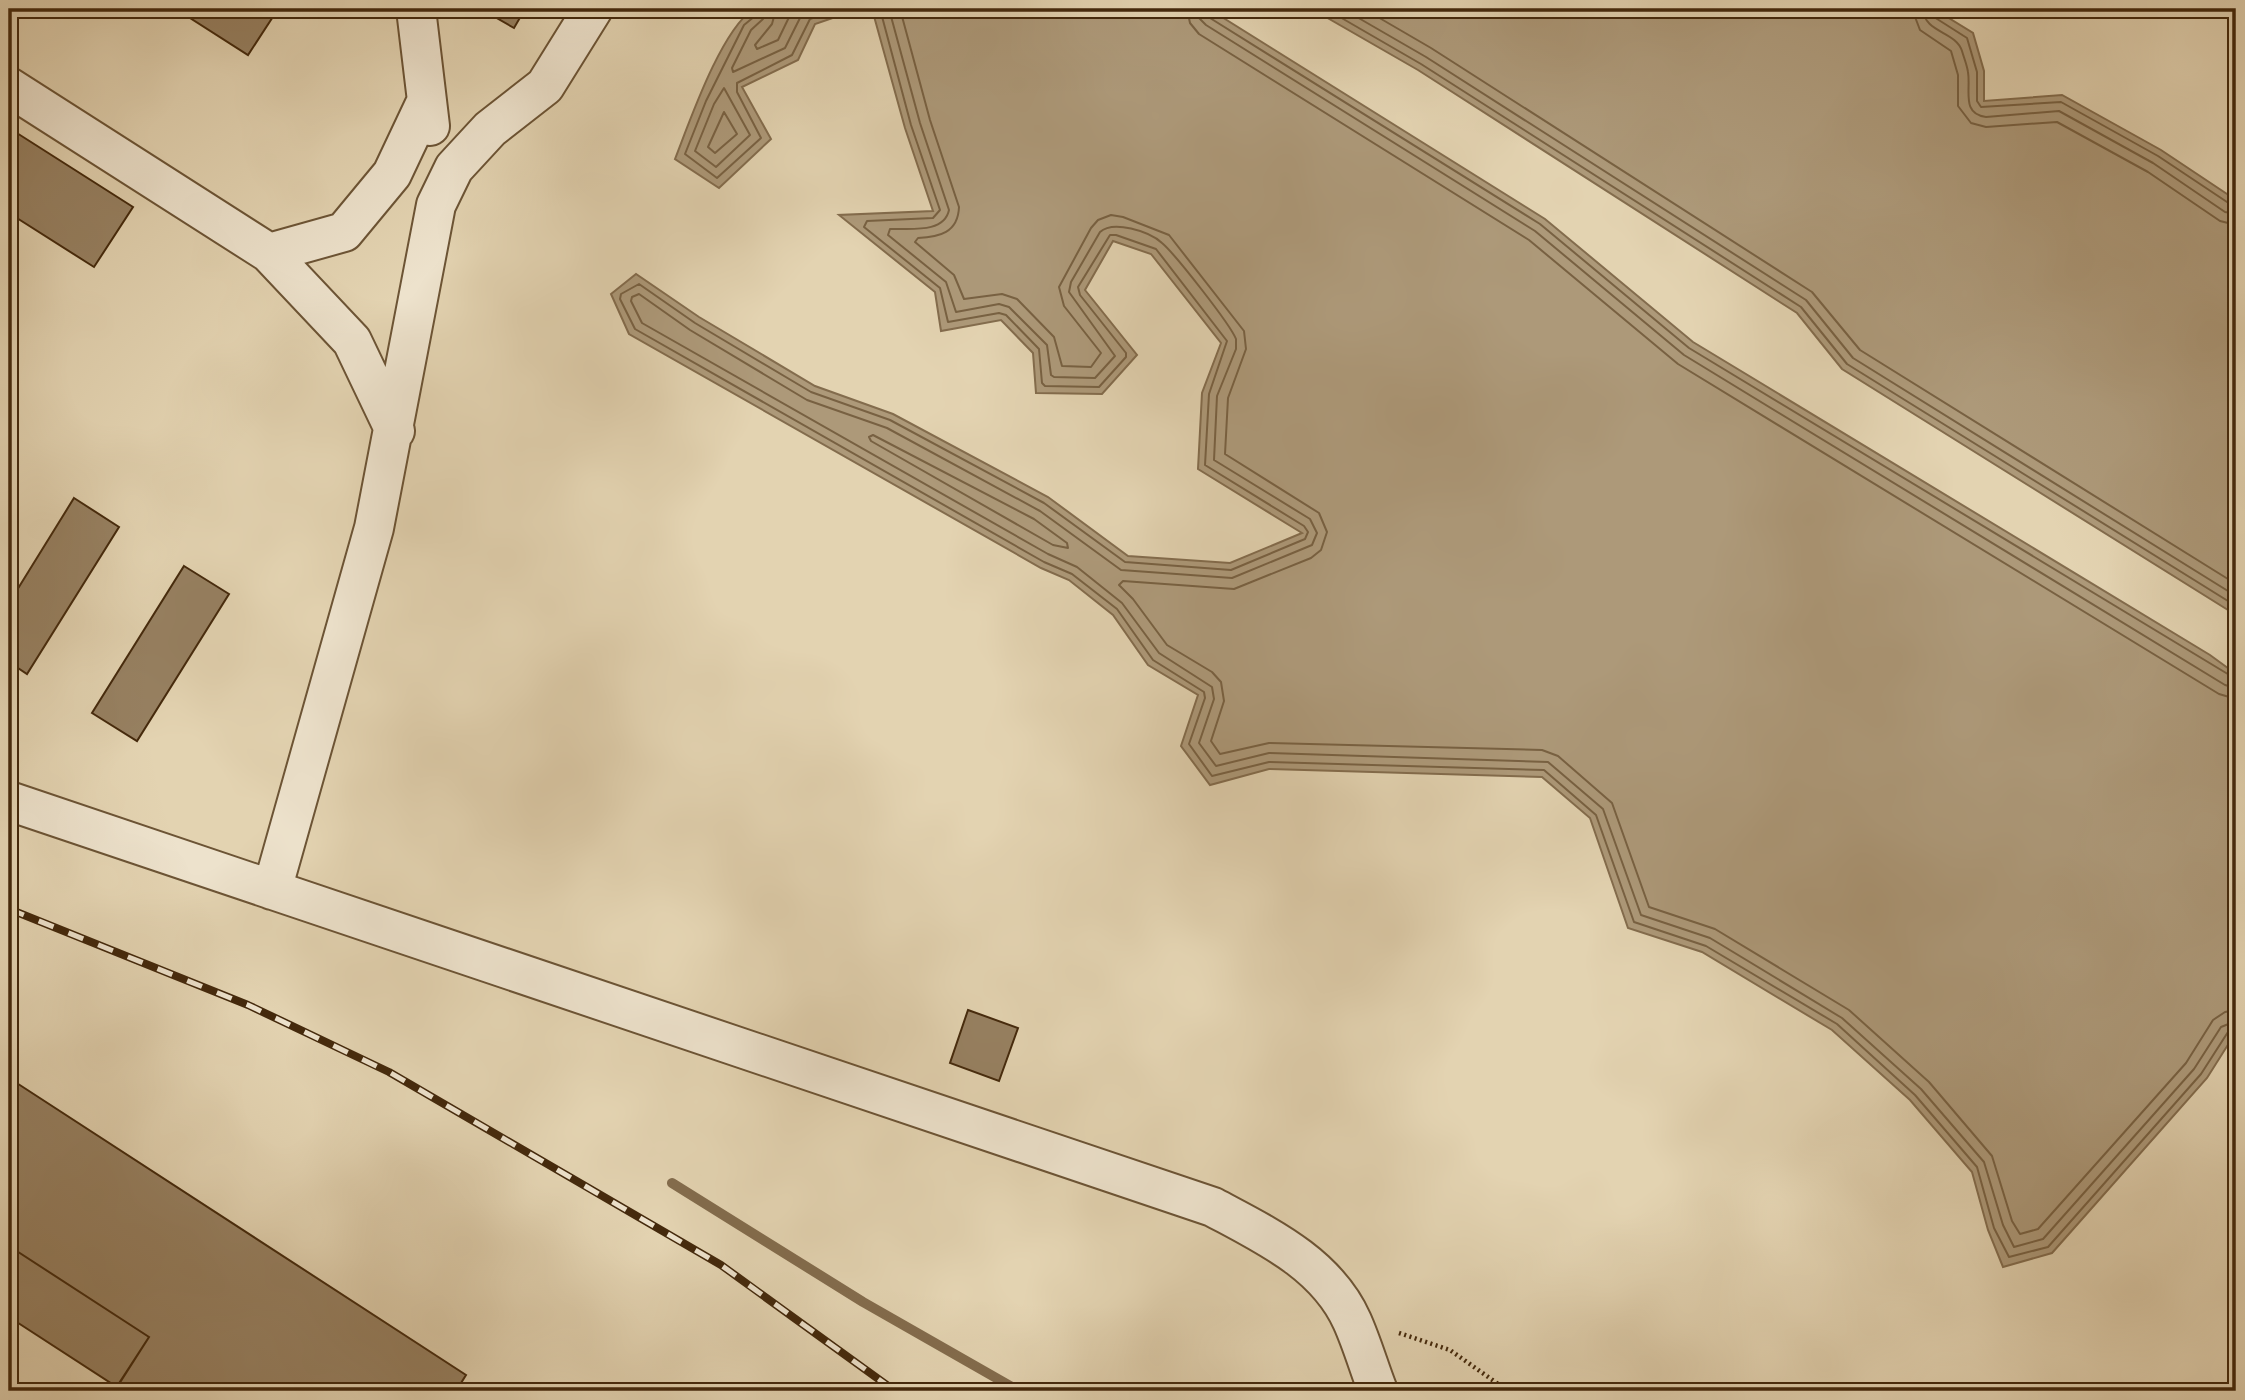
<svg xmlns="http://www.w3.org/2000/svg" width="2245" height="1400" font-family="'Old Standard TT',serif">
	<style>
		.water { fill: #ad9979; stroke: #836c4d; stroke-width: 2 }
		.lines { fill: none; stroke-linecap: round; stroke-linejoin: round }
		.shore { stroke: #786142; stroke-width: 2 }
		.stream { stroke: #836c4d; stroke-width: 10 }
		.building { fill: #978162; stroke: #44290c; stroke-width: 2 }
		.minor-casing { stroke: #6c5435; stroke-width: 42 }
		.path { stroke: #44290c; stroke-width: 4.5; stroke-dasharray: 2 3.5; stroke-linecap: butt }
		.minor { stroke: #ede2cc; stroke-width: 38 }
		.rail-casing { stroke: #44290c; stroke-width: 8 }
		.rail { stroke: #ede2cc; stroke-width: 5; stroke-dasharray: 16; stroke-linecap: butt }
	</style>
	<rect width="100%" height="100%" fill="#e3d3b1"/>
	<filter id="stains"><feTurbulence type="fractalNoise" baseFrequency=".00286" numOctaves="4"/><feColorMatrix values="0 0 0 0 .2 0 0 0 0 .09 0 0 0 0 .02 0 0 0 .5 -.17"/></filter>
	<radialGradient id="worn" r=".72"><stop offset=".6" stop-color="#630" stop-opacity="0"/><stop offset="1" stop-color="#630" stop-opacity=".3"/></radialGradient>
	<!-- water -->
	<path class="water" d="M753,9H859L815,24L798,60L742,87L771,139L719,188L675,159C691,118 720,33 753,9Z
		M872,9H1209L1545,219L1693,342L2210,655L2236,674V1032L2207,1078L2052,1253L2003,1267L1988,1230L1972,1172L1910,1100L1832,1030L1702,952L1628,928L1590,818L1542,777L1269,769L1210,785L1181,746L1198,695L1148,665L1113,615L1069,580L1041,568L629,334L611,294L636,274L699,317L815,386L893,414L1048,497L1128,556L1230,563L1302,533L1198,469L1202,393L1221,343L1151,254L1113,241L1085,290L1137,355L1102,394L1036,393L1033,353L1001,320L941,331L935,292L839,215L933,211L905,128Z
		M1312,9H1934L1973,33L1984,71V101L2062,95L2161,150L2236,200V615L1842,369L1797,313L1418,70Z"/>
	<g class="lines">
		<!-- shore -->
		<path class="shore" d="M756,9L755,16L744,25L706,101L685,154L717,178L761,138L737,92V83L792,55L810,19L837,9
			M765,9L763,19L751,30L732,68L733,72L785,48L801,16L810,9
			M776,9L772,24L755,45L757,49L778,40L793,9
			M880,9L911,125L940,210L933,218L867,221L864,227L940,288L948,322L999,313L1006,315L1039,349L1042,383L1045,386L1099,387L1126,357V353L1080,295L1078,287L1110,235H1116L1156,249L1227,341L1209,394L1205,465L1304,526L1308,532L1305,539L1231,570L1125,562L1044,503L890,420L811,392L695,323L639,284L621,294L620,299L635,329L1044,562L1072,574L1117,609L1153,660L1204,692L1205,698L1189,744L1212,776L1269,762L1544,770L1596,815L1634,922L1706,946L1837,1024L1915,1095L1977,1167L1994,1228L2009,1257L2048,1247L2201,1074L2228,1032L2236,1030
			M889,9L920,123L949,210C944,234 909,228 890,229L888,235L946,282L956,312L999,304L1009,307L1047,345L1051,375L1054,377L1095,378L1115,356L1069,292L1071,282L1100,232C1113,220 1149,231 1162,243C1175,254 1230,324 1236,339V349L1217,396L1214,460L1310,519L1317,533L1312,545L1232,578L1121,570L1040,511L887,428L807,400L690,330L639,294L632,297L631,301L642,323L1048,554L1077,567L1122,603L1159,653L1212,687L1214,699L1199,743L1216,766L1269,753L1548,762L1603,809L1641,915L1710,938L1842,1018L1921,1089L1984,1162L2003,1225L2014,1247L2043,1239L2194,1069L2221,1027L2236,1021
			M900,9L930,120L959,207C958,233 939,237 918,238L915,242L954,275L964,299L1002,294L1017,299L1054,337L1062,366L1091,367L1101,353L1064,306L1059,287L1091,228L1098,220L1111,215L1123,217L1169,235L1244,331L1246,349L1228,398L1225,454L1319,513L1327,532L1321,550L1311,558L1234,589L1123,581L1119,585L1133,599L1167,645L1212,672L1221,682L1224,701L1211,741L1220,754L1269,743L1542,750L1558,756L1612,803L1649,907L1715,929L1849,1010L1929,1082L1992,1156L2012,1221L2020,1234L2038,1229L2186,1063L2213,1020L2225,1012L2236,1010
			M1187,9L1190,23L1199,34L1529,240L1678,364L2219,694L2236,699
			M1198,9L1199,18L1206,25L1535,231L1684,355L2225,685L2236,688
			M1206,9L1210,18L1540,224L1689,348L2236,679
			M1326,9L1421,64L1801,307L1847,364L2236,606
			M1343,9L1426,57L1806,300L1853,358L2236,596
			M1364,9L1431,48L1812,292L1860,350L2236,584
			M1912,9L1920,30L1951,51L1958,75V106L1971,123L1986,127L2057,122L2148,172L2220,221L2236,225
			M1923,9C1924,33 1956,31 1962,51C1964,58 1967,65 1968,72C1971,90 1961,114 1986,117L2059,111L2153,163L2225,212L2236,214
			M1931,9L1934,17L1967,38L1977,72V101L1981,107L2061,102L2158,156L2230,204L2236,206
			M724,88L750,135L716,167L695,151L714,104Z
			M724,112L737,134L715,153L708,147Z
			M873,435L1034,519L1067,543L1068,548L1053,545L871,441L869,437Z"/>
		<!-- stream -->
		<path class="stream" d="M672,1183L863,1302L1019,1391"/>
	</g>
	<!-- building -->
	<path class="building" d="M176,9H278L248,55Z
		M481,9H525L514,28Z
		M9,128L133,207L94,267L9,213Z
		M74,498L119,527L27,674L9,662V603Z
		M184,566L229,594L137,741L92,713Z
		M968,1010L1018,1028L999,1081L950,1063Z
		M9,1078L466,1375L456,1391H114L149,1337L9,1246Z
		M9,1246L149,1337L117,1387L9,1317Z"/>
	<g class="lines">
		<!-- minor casing -->
		<g class="minor-casing">
			<path id="minor" d="M416,9L430,126
				M9,87L269,253L352,341L395,431
				M269,253L344,232L392,174L426,102
				M9,801L1213,1207C1265,1235 1326,1263 1352,1321C1362,1343 1369,1368 1378,1391
				M272,890L374,528L436,205L454,168L490,129L545,86L593,9"/>
		</g>
		<!-- path -->
		<path class="path" d="M1399,1333L1450,1350L1508,1391"/>
		<!-- minor -->
		<use href="#minor" class="minor"/>
		<!-- rail casing -->
		<g class="rail-casing">
			<path id="rail" d="M9,909L248,1005L389,1072L721,1265L895,1391"/>
		</g>
		<!-- rail -->
		<use href="#rail" class="rail"/>
	</g>
	<!-- margin -->
	<rect width="2245" height="1400" fill="none" stroke="#e3d3b1" stroke-width="35"/>
	<rect x="10" y="10" width="2224" height="1379" fill="none" stroke="#44290c" stroke-width="3.5"/>
	<rect x="18" y="18" width="2210" height="1365" fill="none" stroke="#44290c" stroke-width="2"/>
	<rect width="100%" height="100%" filter="url(#stains)"/>
	<rect width="100%" height="100%" fill="url(#worn)"/>
</svg>
